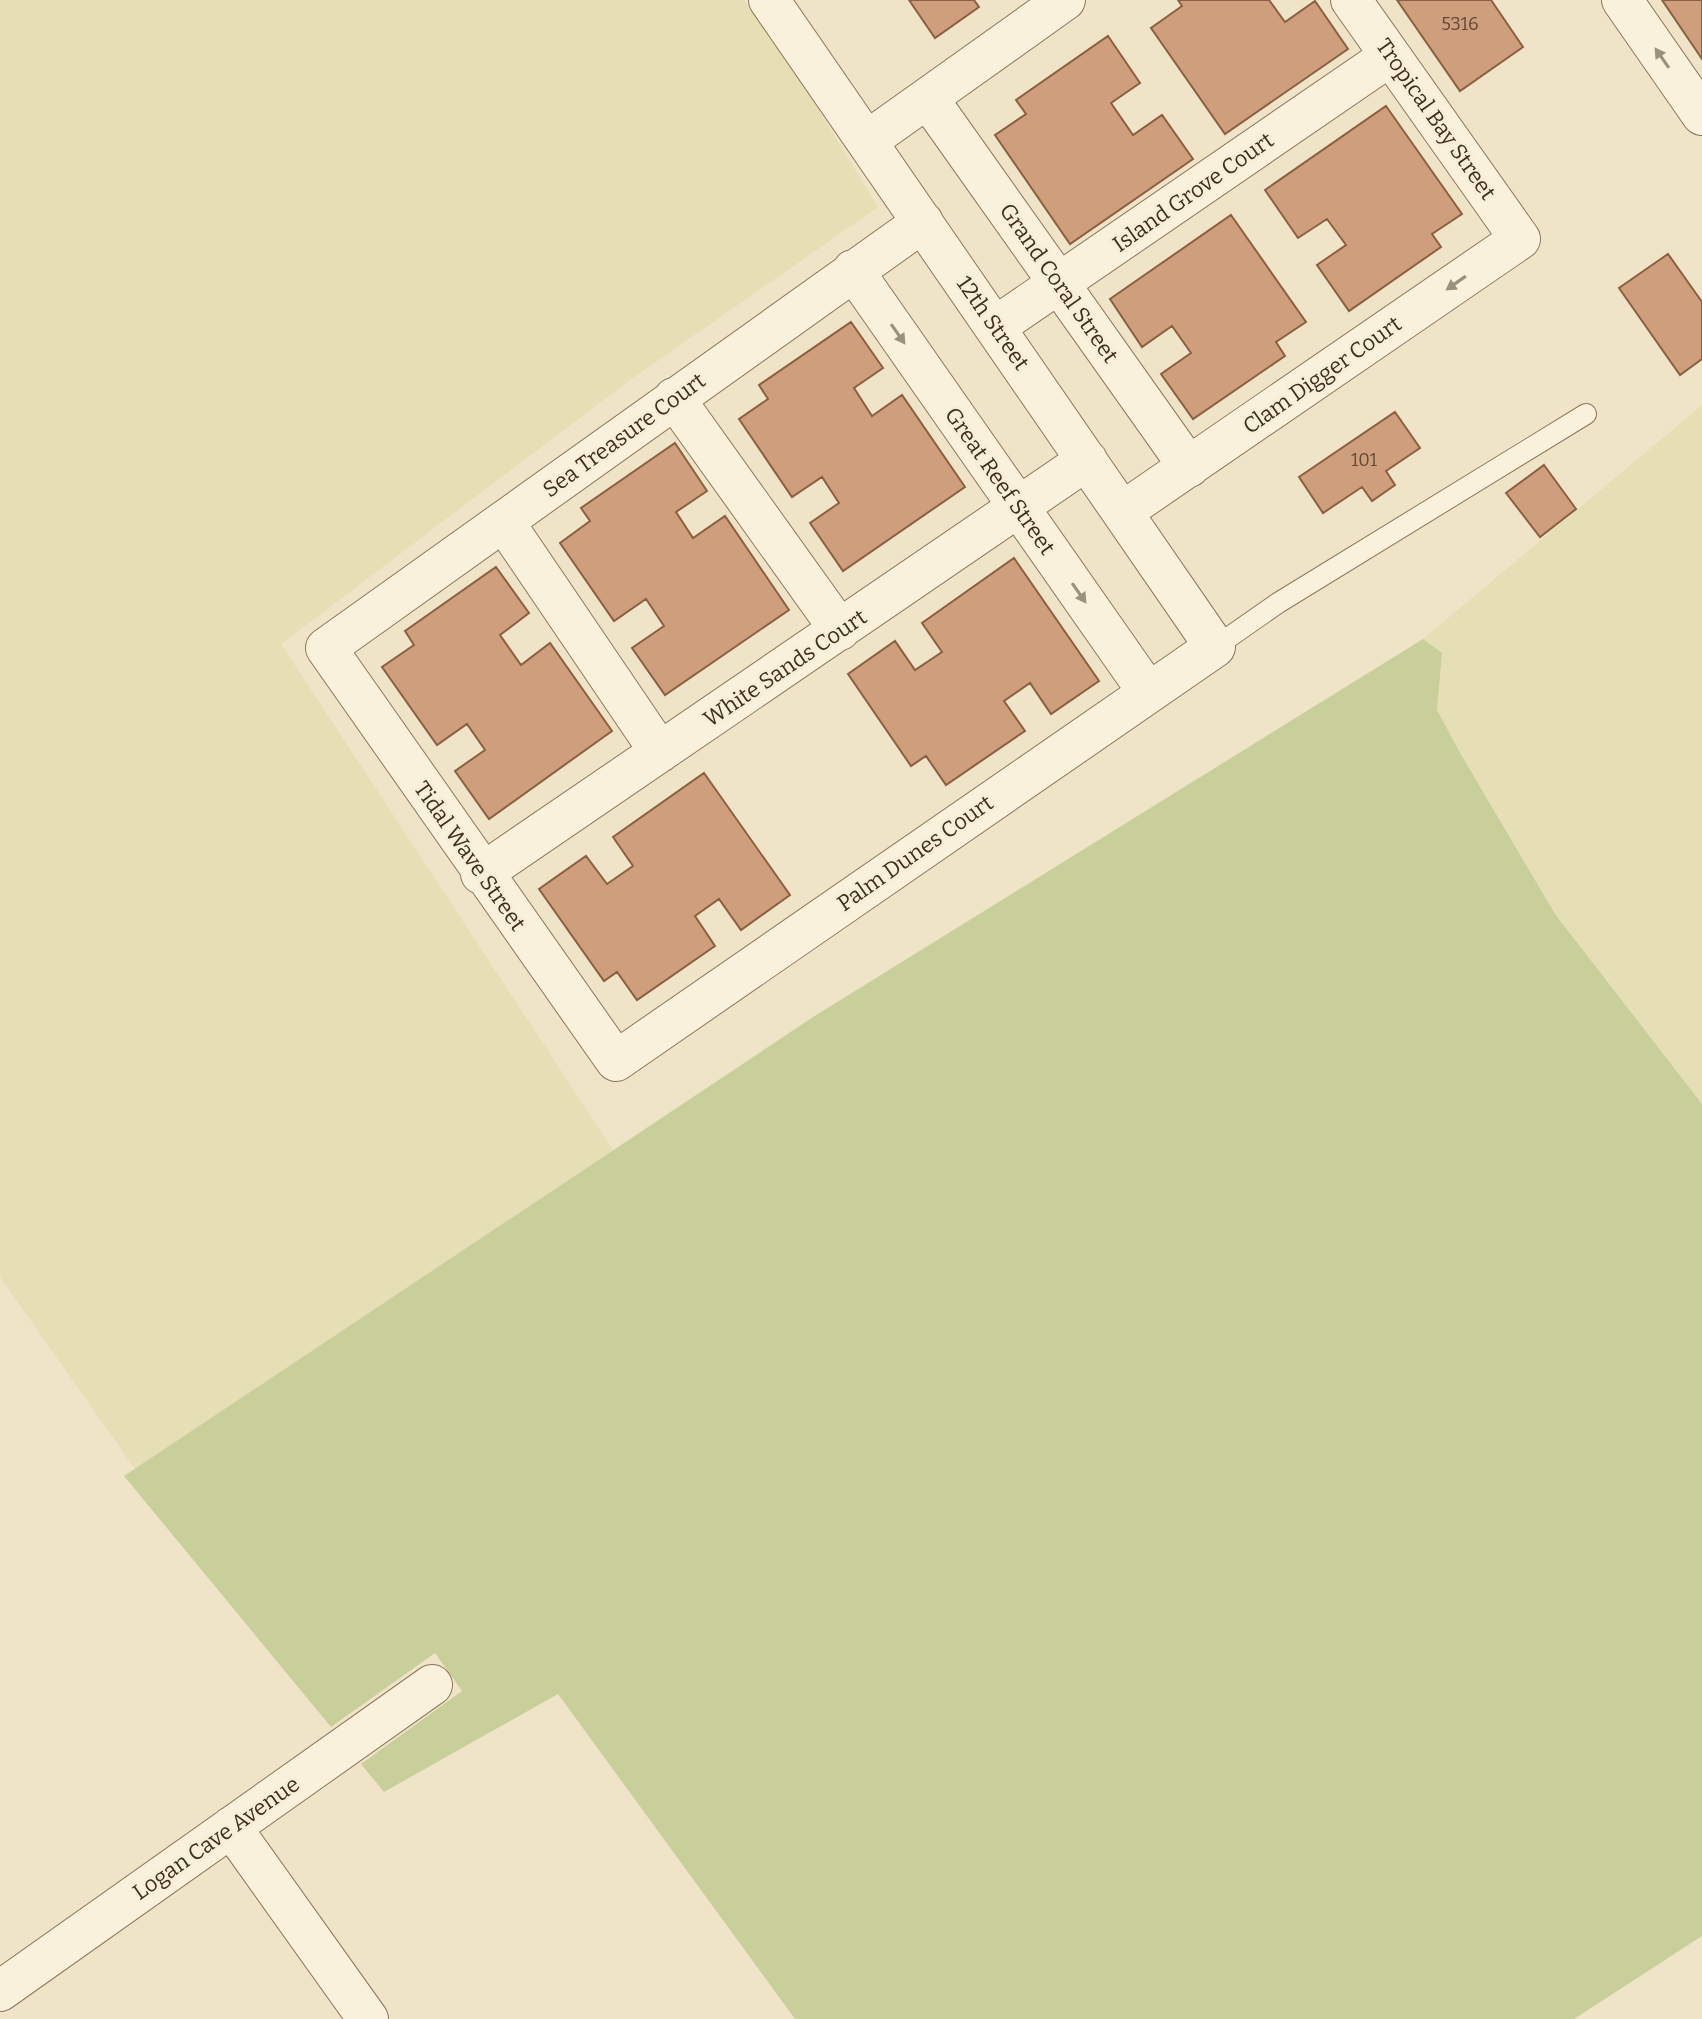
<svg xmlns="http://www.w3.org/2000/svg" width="1702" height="2019" font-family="Bitter,serif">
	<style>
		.farmland { fill: #e6deb5 }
		.green { fill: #c9cf9b }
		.building { fill: #cf9f7d; stroke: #8d5f41; stroke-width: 2 }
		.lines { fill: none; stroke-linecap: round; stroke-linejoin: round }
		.lane-casing { stroke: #8d765c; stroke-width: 22 }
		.street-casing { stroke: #8d765c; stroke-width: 42 }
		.lane { stroke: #faf1dc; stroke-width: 20 }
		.street { stroke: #faf1dc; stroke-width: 40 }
		.oneway { fill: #9c907e }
		.labels { text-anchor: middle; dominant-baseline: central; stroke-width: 6; stroke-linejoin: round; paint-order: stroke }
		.number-label { font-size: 18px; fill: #624a37 }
		.street-label { font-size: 22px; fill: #3d2e20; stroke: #f7eed8 }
	</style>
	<rect width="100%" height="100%" fill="#f0e4c8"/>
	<!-- farmland -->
	<path class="farmland" d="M0,0H744L806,89L878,207L630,380L281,644L613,1150L135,1469L0,1277Z
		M1702,405V1104L1555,914L1436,710L1442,653L1423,639Z"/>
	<!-- green -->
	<path class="green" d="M1423,639L1442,653L1437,710L1458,749L1555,914L1702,1104V1936L1574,2019H795L558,1694L384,1792L361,1764L462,1691L435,1653L331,1727L124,1476L813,1017Z"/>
	<!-- building -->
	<path class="building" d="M909,0H974L979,7L935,38Z
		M1178,0H1269L1285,22L1315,1L1348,49L1225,134L1151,28L1182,6Z
		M1397,0H1491L1523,47L1460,91Z
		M1662,0H1702V59Z
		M1108,36L1140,83L1111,103L1133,135L1162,115L1193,159L1070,244L995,135L1026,114L1016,100Z
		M1386,106L1462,214L1432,234L1441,247L1349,311L1317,265L1346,245L1327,219L1298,238L1265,190Z
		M1231,215L1306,322L1276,342L1285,356L1193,419L1161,374L1191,353L1172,326L1142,347L1110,299Z
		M1668,254L1702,302V359L1680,375L1619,288Z
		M851,322L883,368L854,388L872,416L902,395L965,487L843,571L810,523L839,503L822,477L792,497L739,419L768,399L759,385Z
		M1395,412L1420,448L1386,471L1395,485L1372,501L1362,487L1323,513L1299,477Z
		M675,443L707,491L676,512L693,538L725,516L789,610L665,695L632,648L664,626L646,599L614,621L560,543L590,521L581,508Z
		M1544,465L1576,509L1540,537L1506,493Z
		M1014,558L1099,681L1051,714L1030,683L1004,701L1025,731L946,785L926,756L911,766L848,674L895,641L915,670L942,652L922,623Z
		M496,567L529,613L500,635L521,665L550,643L612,731L489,819L455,771L485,750L467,724L437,745L382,667L414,645L405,631Z
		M704,773L790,895L741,930L719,899L695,916L715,946L637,1000L617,972L604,981L539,889L586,856L607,884L633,866L613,837Z"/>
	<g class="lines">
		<!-- lane casing -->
		<g class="lane-casing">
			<path id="lane" d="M1215,647L1278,603L1586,414"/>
		</g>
		<!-- street casing -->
		<g class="street-casing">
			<path id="street" d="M769,0L1215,647L616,1061L326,648L923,222
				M1622,0L1702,115
				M929,100L1189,467
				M867,141L1065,0
				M853,270L1148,692
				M995,327L1390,56
				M674,398L840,630
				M1122,512L1520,239L1351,0
				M504,522L660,752
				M481,874L1087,460
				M231,1827L368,2019
				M0,1991L432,1685"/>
		</g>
		<!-- lane -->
		<use href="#lane" class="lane"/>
		<!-- street -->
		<use href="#street" class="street"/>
	</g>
	<!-- one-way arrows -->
	<defs><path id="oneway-solid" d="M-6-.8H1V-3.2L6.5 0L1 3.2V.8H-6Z" transform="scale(2)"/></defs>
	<g class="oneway">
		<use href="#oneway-solid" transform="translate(1662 58) rotate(-125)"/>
		<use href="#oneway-solid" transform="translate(1456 283) rotate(145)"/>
		<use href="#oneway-solid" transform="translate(898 334) rotate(55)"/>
		<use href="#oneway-solid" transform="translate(1079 593) rotate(55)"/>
	</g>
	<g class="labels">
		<!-- number labels -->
		<g class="number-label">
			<text x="1460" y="24">5316</text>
			<text x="1364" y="460">101</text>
		</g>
		<!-- street labels -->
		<g class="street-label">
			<text transform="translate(1436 119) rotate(55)">Tropical Bay Street</text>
			<text transform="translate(1193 192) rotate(-35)">Island Grove Court</text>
			<text transform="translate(1059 283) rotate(55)">Grand Coral Street</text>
			<text transform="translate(993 323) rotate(55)">12th Street</text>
			<text transform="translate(1322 375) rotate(-35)">Clam Digger Court</text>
			<text transform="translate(624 435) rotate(-36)">Sea Treasure Court</text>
			<text transform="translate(1000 481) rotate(55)">Great Reef Street</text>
			<text transform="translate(785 668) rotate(-34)">White Sands Court</text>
			<text transform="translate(915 853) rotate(-35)">Palm Dunes Court</text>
			<text transform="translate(470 856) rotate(55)">Tidal Wave Street</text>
			<text transform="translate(216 1838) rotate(-35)">Logan Cave Avenue</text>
		</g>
	</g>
</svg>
